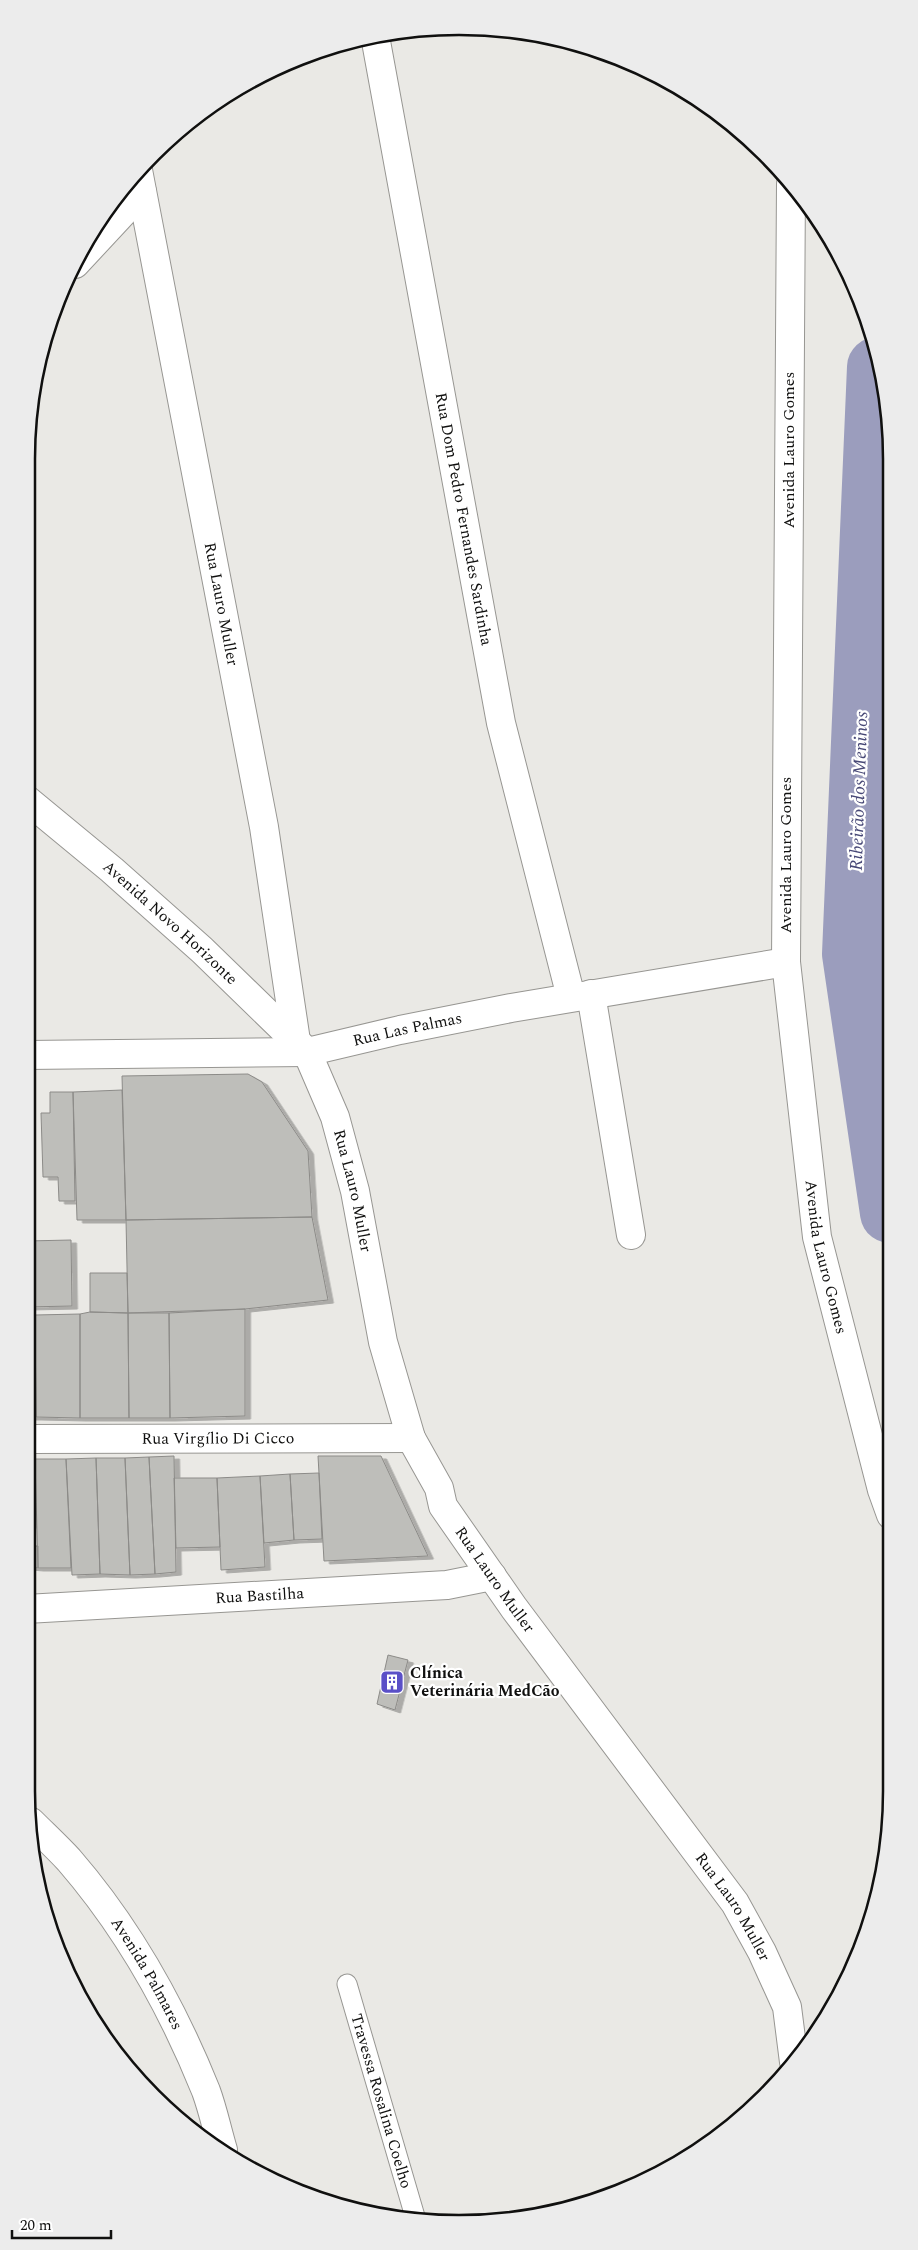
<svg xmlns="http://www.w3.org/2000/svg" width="918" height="2250" font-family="Spectral,serif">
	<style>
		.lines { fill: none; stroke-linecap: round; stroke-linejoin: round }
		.river { stroke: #9b9dbd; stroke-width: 60 }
		.building { fill: #bebeba; stroke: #8c8b88; filter: url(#shadow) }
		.lane-casing { stroke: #979692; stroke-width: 21 }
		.street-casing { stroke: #979692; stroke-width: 30 }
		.secondary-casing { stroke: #979692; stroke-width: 30 }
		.primary-casing { stroke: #979692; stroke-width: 30 }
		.lane { stroke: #fff; stroke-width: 19 }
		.street { stroke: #fff; stroke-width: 28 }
		.secondary { stroke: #fff; stroke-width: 28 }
		.primary { stroke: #fff; stroke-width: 28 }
		.labels { text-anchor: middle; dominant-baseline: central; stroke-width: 4.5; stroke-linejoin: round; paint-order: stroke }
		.street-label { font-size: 16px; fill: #10100f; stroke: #fff }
		.poi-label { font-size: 16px; font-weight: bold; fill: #10100f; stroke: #fff; text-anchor: start }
		.water-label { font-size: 18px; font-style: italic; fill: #474876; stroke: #fff }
		.rim { fill: none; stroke: #10100f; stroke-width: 2.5 }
	</style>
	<defs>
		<filter id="shadow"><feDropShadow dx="5.5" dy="3" stdDeviation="0" flood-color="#0004"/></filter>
	</defs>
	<rect width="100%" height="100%" fill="#eae9e5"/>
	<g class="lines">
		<!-- river -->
		<path class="river" d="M877,367L852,954L890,1213"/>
	</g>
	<!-- building -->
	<path class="building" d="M248,1074L262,1082L308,1151L312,1217L126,1220L122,1076Z
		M122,1090L126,1220H77L73,1092Z
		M50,1092H73L75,1201H59L58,1177H43L41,1113H50Z
		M312,1217L328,1300L245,1309L128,1313L126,1220Z
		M71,1240L72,1306L26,1307V1241Z
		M90,1273H127L128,1313L90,1312Z
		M245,1309V1416L170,1418L169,1313Z
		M90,1312L128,1313L129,1418H80V1314Z
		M128,1313H169L170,1418H129Z
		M80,1314V1418L36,1417L35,1315Z
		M26,1315H35L36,1417H26Z
		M174,1456L176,1572L155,1574L149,1457Z
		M318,1456H381L428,1556L324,1561Z
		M149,1457L155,1574L130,1575L125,1458Z
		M96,1458H125L130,1575L100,1574Z
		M96,1458L100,1574L72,1575L66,1459Z
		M35,1459H66L71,1568H38Z
		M319,1473L322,1539L294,1540L290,1474Z
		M290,1474L294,1540L264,1543L260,1476Z
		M260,1476L265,1567L221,1570L217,1478Z
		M174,1478H217L220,1547L176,1548Z
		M26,1493H35V1525H28V1546H38V1568L26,1567Z
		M388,1655L408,1660L395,1710L377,1704Z"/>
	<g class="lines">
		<!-- lane casing -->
		<g class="lane-casing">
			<g id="lane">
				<path id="s1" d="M347,1984L416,2220"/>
			</g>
		</g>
		<!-- street casing -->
		<g class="street-casing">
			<g id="street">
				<path id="s2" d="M375,36L501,723L571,997"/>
				<path d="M75,264L142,192"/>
				<path d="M591,994L631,1235"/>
				<path id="s3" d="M26,1055L307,1052L400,1030L511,1008L786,962"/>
				<path id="s4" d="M26,1439L411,1438"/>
				<path id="s5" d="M26,1609L447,1585L492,1576"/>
			</g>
		</g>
		<!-- secondary casing -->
		<g class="secondary-casing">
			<g id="secondary">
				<path id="s6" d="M138,170L264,827L296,1041"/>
				<path id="s7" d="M31,1822C44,1835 57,1847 69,1860C127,1927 173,2009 206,2091C213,2110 217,2130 223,2150"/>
			</g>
		</g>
		<!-- primary casing -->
		<g class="primary-casing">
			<g id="primary">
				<path id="s8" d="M791,184L786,962L817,1237L882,1490L891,1515"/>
				<path id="s9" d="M26,799L112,870L202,950L307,1052L335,1117L355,1191L383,1342L411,1438L439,1488L443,1506L514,1608L735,1903L762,1952L787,2007L794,2062"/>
			</g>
		</g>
		<!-- lane -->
		<use href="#lane" class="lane"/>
		<!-- street -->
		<use href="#street" class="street"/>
		<!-- secondary -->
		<use href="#secondary" class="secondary"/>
		<!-- primary -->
		<use href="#primary" class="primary"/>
	</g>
	<!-- icons -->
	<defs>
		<g id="building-square" transform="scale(1.25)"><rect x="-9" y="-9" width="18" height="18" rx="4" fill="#5a4fc7" stroke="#fff"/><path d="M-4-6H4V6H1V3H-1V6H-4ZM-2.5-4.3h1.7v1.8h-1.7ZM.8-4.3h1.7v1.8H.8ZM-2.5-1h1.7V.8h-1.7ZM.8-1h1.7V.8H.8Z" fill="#fff"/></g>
	</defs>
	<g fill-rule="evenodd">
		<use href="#building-square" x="392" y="1682"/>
	</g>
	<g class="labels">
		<!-- street labels -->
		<g class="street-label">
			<text transform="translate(789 450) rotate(-90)">Avenida Lauro Gomes</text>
			<text stroke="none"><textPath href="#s2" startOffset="491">Rua Dom Pedro Fernandes Sardinha</textPath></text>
			<text stroke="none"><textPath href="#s6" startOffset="442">Rua Lauro Muller</textPath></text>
			<text transform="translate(786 855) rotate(-90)">Avenida Lauro Gomes</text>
			<text stroke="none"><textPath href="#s9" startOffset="190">Avenida Novo Horizonte</textPath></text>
			<text stroke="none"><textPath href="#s3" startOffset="384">Rua Las Palmas</textPath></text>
			<text stroke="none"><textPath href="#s9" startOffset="525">Rua Lauro Muller</textPath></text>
			<text stroke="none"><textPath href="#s8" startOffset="1076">Avenida Lauro Gomes</textPath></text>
			<text stroke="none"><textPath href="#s4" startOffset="192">Rua Virgílio Di Cicco</textPath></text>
			<text stroke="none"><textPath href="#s9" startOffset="945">Rua Lauro Muller</textPath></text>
			<text stroke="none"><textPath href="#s5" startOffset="234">Rua Bastilha</textPath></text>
			<text stroke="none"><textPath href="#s9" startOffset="1350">Rua Lauro Muller</textPath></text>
			<text stroke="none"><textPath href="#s7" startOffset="192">Avenida Palmares</textPath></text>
			<text stroke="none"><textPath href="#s1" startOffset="122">Travessa Rosalina Coelho</textPath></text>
		</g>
		<!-- poi labels -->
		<g class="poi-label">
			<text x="410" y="1673">Clínica<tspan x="410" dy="18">Veterinária MedCão</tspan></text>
		</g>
		<!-- water labels -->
		<g class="water-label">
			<text transform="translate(859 791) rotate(-88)">Ribeirão dos Meninos</text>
		</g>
	</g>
	<!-- crop -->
	<path d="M0 0H918V2250H0ZM459 35H459A424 424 0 0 1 883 459V1791A424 424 0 0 1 459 2215H459A424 424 0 0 1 35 1791V459A424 424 0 0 1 459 35Z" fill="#ececec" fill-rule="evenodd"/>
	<path class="rim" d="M459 35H459A424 424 0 0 1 883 459V1791A424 424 0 0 1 459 2215H459A424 424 0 0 1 35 1791V459A424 424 0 0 1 459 35Z"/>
	<!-- scale -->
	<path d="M12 2230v8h99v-8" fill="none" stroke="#10100f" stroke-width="2.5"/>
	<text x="20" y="2230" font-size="15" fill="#10100f" stroke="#ffffff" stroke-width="4" paint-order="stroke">20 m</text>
</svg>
